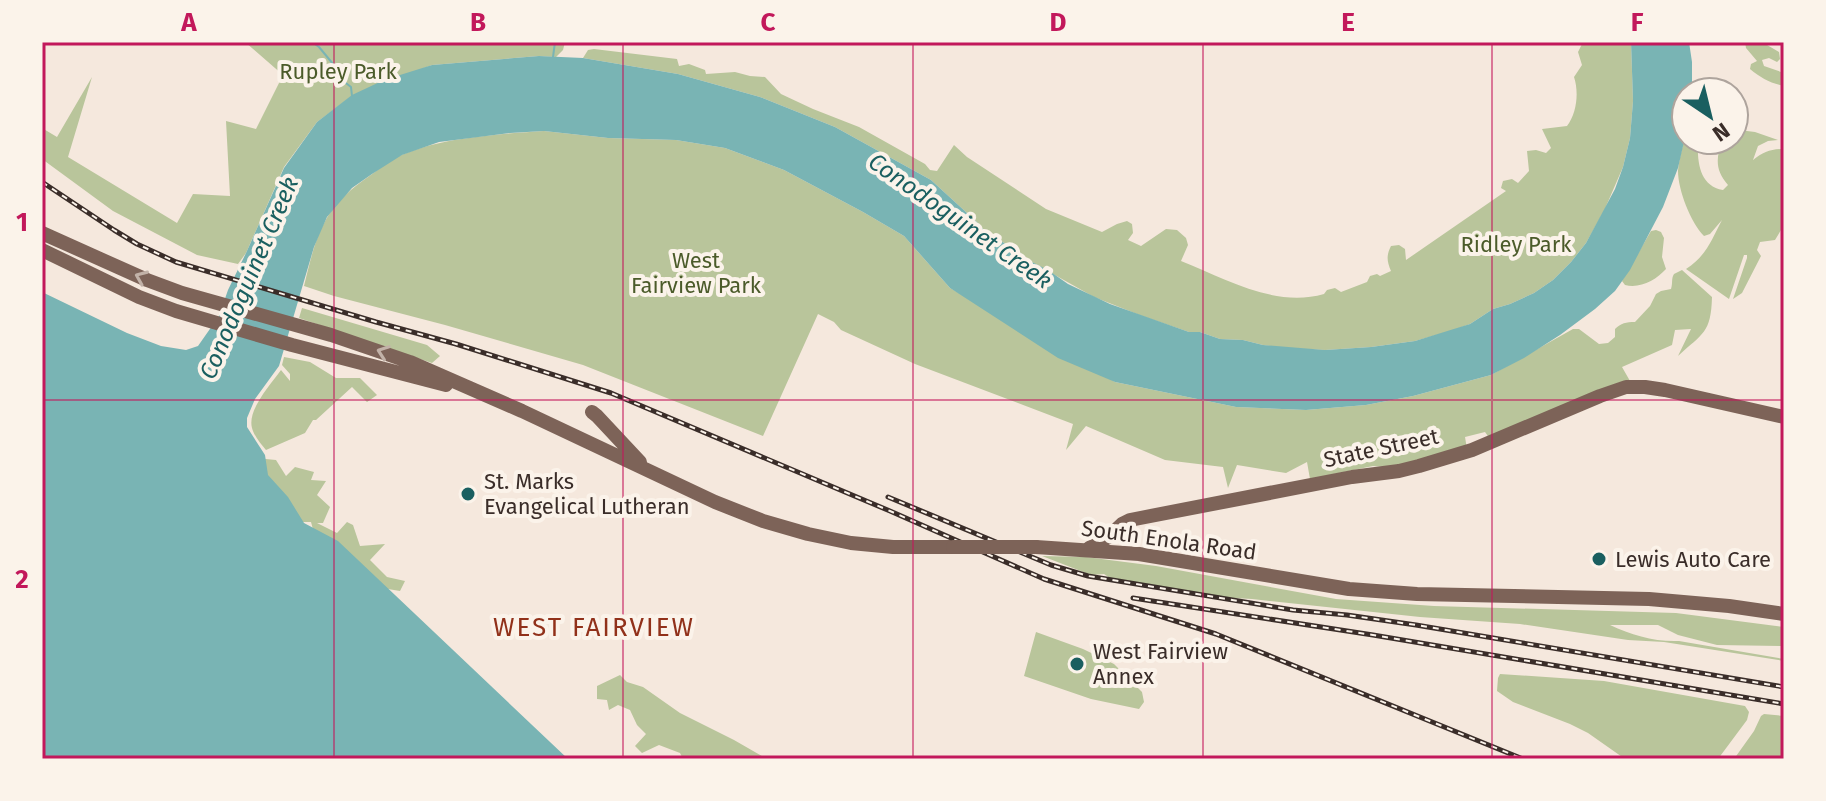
<svg xmlns="http://www.w3.org/2000/svg" width="1826" height="801" font-family="'Fira Sans',sans-serif">
	<style>
		.green { fill: #b9c59b }
		.water { fill: #79b4b4 }
		.lines { fill: none; stroke-linecap: round; stroke-linejoin: round }
		.stream { stroke: #79b4b4; stroke-width: 2 }
		.major { stroke: #7d6358; stroke-width: 14 }
		.rail-casing { stroke: #3a2d29; stroke-width: 5 }
		.rail { stroke: #fbf3ea; stroke-width: 2; stroke-dasharray: 6; stroke-linecap: butt }
		.major-bridge { stroke: #7d6358; stroke-width: 14 }
		.oneway { stroke: #c2b2a8 }
		.grid { fill: none; stroke: #c2185b; stroke-width: 2; stroke-opacity: 0.55 }
		.poi-dot { fill: #1a5f60; stroke: #fbf3ea; stroke-width: 3 }
		.labels { text-anchor: middle; dominant-baseline: central; stroke-width: 8; stroke-linejoin: round; paint-order: stroke }
		.park-label { font-size: 22px; fill: #4b5b2a; stroke: #fbf3ea }
		.street-label { font-size: 22px; fill: #3a2d29; stroke: #fbf3ea }
		.poi-label { font-size: 22px; fill: #3a2d29; stroke: #fbf3ea; text-anchor: start }
		.water-label { font-size: 24px; font-style: italic; fill: #1a5f60; stroke: #fbf3ea }
		.quarter-label { font-size: 26px; letter-spacing: 2px; fill: #91311a; stroke: #fbf3ea }
		.neatline { fill: none; stroke: #c2185b; stroke-width: 3 }
		.grid-label { font-size: 26px; text-anchor: middle; font-weight: bold; fill: #c2185b }
	</style>
	<rect width="100%" height="100%" fill="#f5e8dd"/>
	<!-- green -->
	<path class="green" d="M245,42H565L563,50L556,57L539,56L432,65L352,96L317,122L284,167L246,253L238,264L197,255L113,211L42,159V128L57,137L92,77L68,157L177,223L193,194L230,196L226,121L256,129L283,75Z
		M1583,42H1631L1633,101L1630,138L1623,167L1604,211L1586,243L1571,262L1553,280L1534,293L1510,304L1493,309L1470,324L1454,330L1415,341L1371,347L1325,350L1283,348L1263,345L1243,340L1220,339L1200,332H1189L1142,316L1094,297L1030,261L1017,250L986,233L979,224L931,180L835,127L760,97L678,74L583,58L588,50L594,49L677,59L679,66L689,64L705,70L706,74L735,72L750,76L765,77L781,94L813,109L859,127L925,164L930,170L937,171L954,145L967,157L1046,209L1102,232L1117,224L1127,221L1132,224L1133,233L1128,240L1141,246L1166,229L1177,230L1186,238L1188,245L1181,261C1226,279 1275,308 1324,294L1327,290L1335,288L1341,292L1367,282L1370,276L1377,274L1380,276L1391,271C1387,261 1386,256 1391,246L1399,245L1405,249L1406,260L1506,191L1501,188L1503,181L1512,179L1518,183L1529,171L1527,151L1536,150L1546,153L1551,148L1542,129L1567,126C1577,113 1579,92 1574,77L1582,65L1578,52Z
		M1745,42H1762L1779,52L1780,59L1777,62L1769,58L1762,60L1764,66L1784,73V86C1770,83 1761,78 1750,69L1751,64L1757,61L1746,48Z
		M1739,130L1755,132L1778,140L1768,141L1758,146L1753,160C1763,152 1771,149 1784,149V205L1781,209L1784,213V225L1775,240L1760,242L1757,250L1761,256L1742,293L1733,299L1747,258V255H1744L1729,299L1686,269C1706,256 1711,241 1722,220L1710,234L1704,236C1691,223 1678,190 1678,171C1679,159 1683,145 1686,133V140H1698C1697,161 1699,186 1723,190L1728,185C1715,170 1716,159 1722,140H1734V132Z
		M544,131L608,138L676,140L725,148L784,170L863,212L904,236L950,288L1115,382L1236,407L1306,410L1366,405L1413,396L1491,375L1573,329H1579L1599,344L1608,343L1615,337V329C1621,323 1626,322 1635,322L1650,306L1656,294L1661,291L1671,289C1673,283 1671,279 1674,274L1682,270L1712,297C1711,333 1703,333 1678,356L1691,329L1675,330L1672,345L1622,367L1630,381L1490,439L1485,432L1465,437L1467,449L1399,468L1373,466L1310,479L1307,462L1286,473L1237,465L1228,488L1223,467L1165,460L1086,426L1066,450L1073,424L915,364L841,330L834,322L818,314L763,436L583,365L445,325L334,296L304,286C310,262 315,237 328,216C338,200 352,188 368,177C379,169 391,159 404,154C444,137 501,134 544,131Z
		M1656,230L1661,232L1664,238L1662,257L1666,269C1656,280 1640,289 1625,285L1622,281L1651,231Z
		M302,308L427,345L440,356L432,363L299,318Z
		M284,357L310,362L336,378H360L377,395L367,402L352,387L316,420H313L305,433L266,450C261,444 254,436 252,428C247,410 271,384 281,370L290,381V374L282,365Z
		M255,458L276,460L286,476L295,467L314,472L311,480L326,481L317,495L330,507L323,523H317L337,533L347,522L353,525L360,546L385,544L370,560L387,577L405,581L400,591L382,588L314,533L311,522H301Z
		M1042,556L1086,557L1156,566L1336,599L1434,606L1676,613L1784,627V646L1717,645L1678,635L1658,625H1610C1632,635 1654,642 1679,641L1784,659V661L1664,642L1628,640L1520,624L1420,617L1252,599L1198,596L1116,582L1104,574L1091,575Z
		M1036,632L1083,649L1114,664L1142,692L1144,702L1139,709L1091,699L1024,676Z
		M1500,674L1604,681L1745,706L1749,712L1747,720L1718,759H1625L1588,733L1570,724L1513,702L1497,691L1498,678Z
		M620,675L627,682L643,687L680,713L734,740L767,759H683L680,753L659,745L642,753L635,746L646,734L637,725L630,710L618,705L609,710L607,700L597,699V686Z
		M1764,714L1784,716V756L1766,759H1734L1754,731L1761,716Z"/>
	<!-- water -->
	<path class="water" d="M1631,42H1689L1692,62V92H1686V133L1678,168L1663,207L1630,270L1615,291L1595,309L1560,335L1524,358L1491,375L1413,396L1366,405L1306,410L1236,407L1115,382L1058,358L950,288L904,236L863,212L784,170L725,148L676,140L608,138L544,131L510,133L439,142L402,155L372,174L352,188L327,217L314,247L279,366L255,399L247,418V427L265,455L268,475L288,497L304,523L338,541L568,759H42V292L127,333L161,346L186,350L198,346L219,316L228,290L246,253L284,168L317,122L352,95L384,80L432,65L539,56L583,58L678,74L760,97L835,127L931,180L979,224L986,233L1017,250L1030,261L1048,270L1068,284L1110,304L1189,332H1200L1220,339L1243,340L1263,345L1325,350L1371,347L1415,341L1470,324L1493,309L1510,304L1534,293L1553,280L1571,262L1586,243L1615,189L1623,167L1630,138L1633,101Z"/>
	<g class="lines">
		<!-- stream -->
		<path class="stream" d="M312,42L319,47L343,76L342,80L351,87L352,96
			M553,57L555,42"/>
		<!-- major -->
		<path class="major" d="M42,233L147,280L182,293L331,335L410,362L522,411L715,502L763,521L808,534L851,543L893,547H953
			M42,250L139,297L176,311L292,345L446,385
			M592,412L597,416L640,462
			M1036,547L1139,554L1349,589L1417,594L1649,599L1729,606L1784,614
			M1089,548L1107,538L1122,524L1130,520L1352,477L1399,471L1419,466L1472,450L1600,396L1626,387H1645L1665,390L1784,417"/>
		<!-- rail casing -->
		<g class="rail-casing">
			<path id="rail" d="M42,182L114,230L137,244L176,262L376,322L456,344L611,393L890,511L1044,579L1216,634L1523,759
				M888,497L1051,565L1088,576L1293,610L1347,615L1416,625L1784,687
				M1133,598L1373,635L1784,704"/>
		</g>
		<!-- rail -->
		<use href="#rail" class="rail"/>
		<!-- major-bridge -->
		<path class="major-bridge" d="M953,547H1036"/>
	</g>
	<!-- one-way arrows -->
	<defs><path id="oneway-chevron" d="M-2-3.5L2.5 0L-2 3.5" fill="none" stroke-width="1.6" stroke-linecap="round" stroke-linejoin="round" transform="scale(2)"/></defs>
	<g class="oneway">
		<use href="#oneway-chevron" transform="translate(141 277) rotate(-157)"/>
		<use href="#oneway-chevron" transform="translate(383 352) rotate(-160)"/>
	</g>
	<!-- grid -->
	<path class="grid" d="M334,42V759M623,42V759M913,42V759M1203,42V759M1492,42V759M42,400H1784"/>
	<!-- markers -->
	<g class="poi-dot">
		<circle cx="468" cy="494" r="8"/>
		<circle cx="1599" cy="559" r="8"/>
		<circle cx="1077" cy="664" r="8"/>
	</g>
	<g class="labels">
		<!-- park labels -->
		<g class="park-label">
			<text x="338" y="71">Rupley Park</text>
			<text x="1516" y="244">Ridley Park</text>
			<text x="696" y="260">West<tspan x="696" dy="25">Fairview Park</tspan></text>
		</g>
		<!-- street labels -->
		<g class="street-label">
			<text transform="translate(1381 448) rotate(-12)">State Street</text>
			<text transform="translate(1169 540) rotate(8)">South Enola Road</text>
		</g>
		<!-- poi labels -->
		<g class="poi-label">
			<text x="484" y="481">St. Marks<tspan x="484" dy="25">Evangelical Lutheran</tspan></text>
			<text x="1615" y="559">Lewis Auto Care</text>
			<text x="1093" y="651">West Fairview<tspan x="1093" dy="25">Annex</tspan></text>
		</g>
		<!-- water labels -->
		<g class="water-label">
			<text transform="translate(960 221) rotate(35)">Conodoguinet Creek</text>
			<text transform="translate(249 278) rotate(-67)">Conodoguinet Creek</text>
		</g>
		<!-- quarter labels -->
		<g class="quarter-label">
			<text x="594" y="627">WEST FAIRVIEW</text>
		</g>
	</g>
	<!-- border -->
	<rect width="1826" height="801" fill="none" stroke="#fbf3ea" stroke-width="88"/>
	<!-- north arrow -->
	<g transform="translate(1710 116) rotate(145)"><circle r="38" fill="#fbf3ea" stroke="#aea49d" stroke-width="2"/>
	<path d="M0-6L14 30L0 20L-14 30Z" fill="#1a5f60"/>
	<text y="-12" font-size="22" font-weight="bold" text-anchor="middle" fill="#3a2d29">N</text>
	</g>
	<rect x="44" y="44" width="1738" height="713" class="neatline"/>
	<g class="grid-label">
		<text x="189" y="31">A</text>
		<text x="478" y="31">B</text>
		<text x="768" y="31">C</text>
		<text x="1058" y="31">D</text>
		<text x="1348" y="31">E</text>
		<text x="1637" y="31">F</text>
		<text x="22" y="231">1</text>
		<text x="22" y="588">2</text>
	</g>
</svg>
